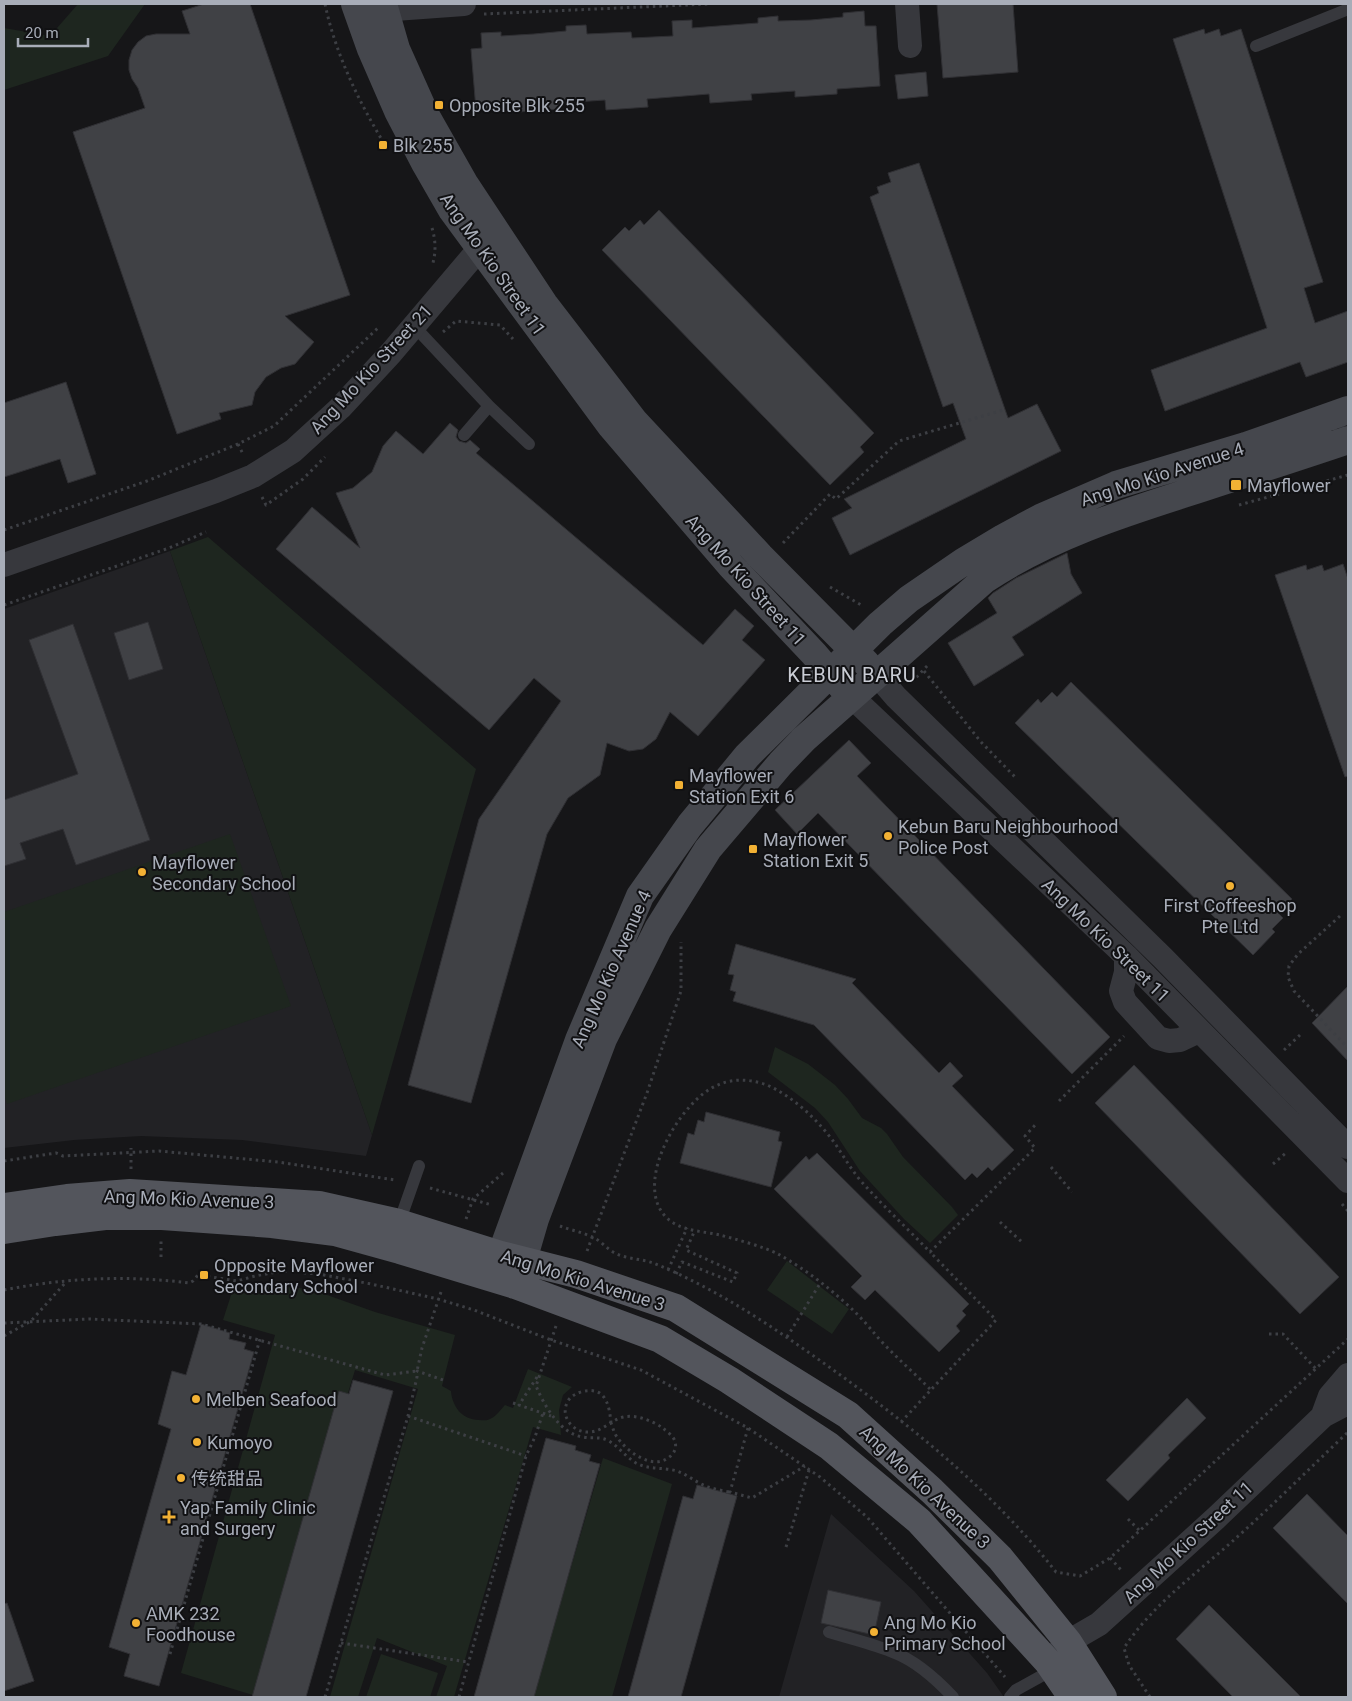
<svg xmlns="http://www.w3.org/2000/svg" width="1352" height="1701" font-family="Roboto,'Noto Sans SC',sans-serif">
	<style>
		.built { fill: #222225 }
		.green { fill: #1e261f }
		.building { fill: #404145; stroke: #303034 }
		.lines { fill: none; stroke-linecap: round; stroke-linejoin: round }
		.path { stroke: #3d3f44; stroke-width: 3; stroke-dasharray: 2.5 4; stroke-linecap: butt }
		.lane { stroke: #37383d; stroke-width: 12 }
		.street { stroke: #37383d; stroke-width: 24 }
		.secondary { stroke: #45474d; stroke-width: 28 }
		.primary { stroke: #53555c; stroke-width: 28 }
		.poi-dot { fill: #f2b134; stroke: #111113; stroke-width: 2 }
		.labels { text-anchor: middle; dominant-baseline: central; stroke-width: 4; stroke-linejoin: round; paint-order: stroke }
		.poi-label { font-size: 18px; fill: #a8adb8; stroke: #111113; text-anchor: start }
		.street-label { font-size: 18px; fill: #a8adb8; stroke: #111113 }
		.quarter-label { font-size: 20px; letter-spacing: 1px; fill: #c9ccd4; stroke: #111113 }
	</style>
	<rect width="100%" height="100%" fill="#161618"/>
	<!-- built -->
	<path class="built" d="M170,551L372,1135L366,1156L242,1140L141,1136L74,1140L4,1148V609Z
		M831,1514L914,1591L987,1673L1004,1697H779Z"/>
	<!-- green -->
	<path class="green" d="M78,4H145L108,56L4,90V28L50,36Z
		M208,537L476,769L372,1135L170,551Z
		M230,834L291,1006L7,1104L4,1095V912Z
		M775,1047L808,1064L835,1085L848,1099L862,1118L881,1128L887,1134L903,1157L952,1207L958,1215L930,1243L904,1219L860,1171L828,1122L815,1108L768,1072Z
		M787,1261L849,1309L832,1334L767,1290Z
		M280,1285L313,1290L375,1312L455,1335L442,1386L451,1391C452,1406 462,1420 479,1420C483,1420 487,1421 490,1419C497,1416 500,1410 505,1405L513,1408L528,1369L572,1387L563,1395L559,1410L561,1435L533,1427L454,1697H436L447,1666L377,1638L358,1697H330L418,1389L355,1370L256,1696L181,1673L275,1335L223,1320L232,1292L252,1288Z
		M603,1458L672,1484L612,1697H533Z
		M381,1654L438,1673L430,1697H366Z"/>
	<!-- building -->
	<path class="building" d="M204,4H250L350,295L285,316L314,342L295,364L281,368L266,377L255,392L252,405L219,413L221,419L177,434L73,132L145,108L138,88L132,79L129,70V60L132,50L138,42L146,36L156,34H190L182,11Z
		M937,4H1013L1018,72L943,78Z
		M864,11L865,26H876L880,86L837,89V94L795,97V91L751,94L752,100L710,103L709,94L647,99L648,107L606,110L605,100L560,103V109L518,112V107L476,110L471,49L482,48L481,33L501,32V36L534,34L566,31V26L586,25L587,34L631,32L632,38L673,36L672,21L692,20V28L758,23V18L778,16V21L811,20L843,17V13Z
		M1204,29L1205,34L1219,29L1221,36L1241,29L1323,282L1304,288L1315,323L1348,311V362L1306,377L1300,362L1165,411L1151,370L1267,328L1173,39Z
		M926,72L928,96L898,99L895,75Z
		M919,163L1008,418L1037,404L1061,451L850,555L832,518L852,508L844,499L966,439L953,403L943,407L870,197L879,193L877,187L891,182L888,173Z
		M659,210L874,433L860,447L864,452L830,485L602,250L625,227L629,231L640,220L644,225Z
		M66,382L96,474L68,483L60,459L4,477V403Z
		M450,423L458,430L456,437L459,441L466,443L470,440L480,449L476,453L703,645L735,609L754,626L742,640L765,660L698,736L670,712L656,739L643,749L629,751L607,743L600,775L568,798L547,834L471,1103L408,1085L479,819L561,701L534,678L489,730L276,549L312,507L360,548L336,493L353,488L372,472L383,446L396,431L423,454Z
		M1067,553L1071,574L1082,593L1012,637L1024,655L974,686L948,643L997,613L988,598L993,593L1016,578Z
		M1343,564L1348,579V776L1345,777L1275,575L1306,565L1307,570L1322,565L1324,571Z
		M148,622L163,669L129,680L114,633Z
		M73,624L150,840L76,865L63,829L20,843L26,859L4,866V800L78,774L29,640Z
		M1071,682L1292,899L1278,913L1283,918L1272,929L1275,932L1253,955L1015,723L1038,699L1041,703L1052,692L1057,697Z
		M849,740L871,763L857,776L1110,1037L1072,1074L818,813L797,834L775,810Z
		M736,944L856,979L852,983L939,1073L950,1062L963,1076L952,1086L1014,1150L992,1171L988,1167L977,1178L972,1173L965,1180L814,1025L733,1001L736,992L730,990L734,975L728,974Z
		M1348,986V1061L1312,1023Z
		M1134,1065L1339,1277L1300,1314L1095,1103Z
		M706,1112L780,1132L778,1141L782,1142L771,1187L680,1163L688,1133L694,1135L698,1120L704,1122Z
		M817,1153L969,1304L962,1311L966,1315L956,1326L960,1331L939,1352L875,1290L865,1300L851,1287L862,1276L774,1189L806,1156L809,1160Z
		M201,1324L230,1333L229,1339L246,1343L244,1349L254,1352L159,1686L124,1676L130,1654L109,1647L171,1429L158,1424L172,1371L186,1375Z
		M353,1380L393,1391L306,1697H252L339,1391L349,1394Z
		M1187,1398L1206,1418L1168,1455L1170,1458L1128,1501L1106,1480Z
		M546,1438L576,1446L575,1450L591,1455L589,1461L600,1464L578,1541L534,1697H474Z
		M697,1485L737,1496L681,1697H628L683,1496L693,1499Z
		M1307,1494L1348,1536V1604L1273,1528Z
		M828,1590L881,1602L874,1635L821,1623Z
		M7,1603L34,1681L4,1691V1604Z
		M1209,1605L1301,1697H1233L1176,1639Z"/>
	<g class="lines">
		<!-- path -->
		<path class="path" d="M325,4C335,52 357,98 382,140
			M484,14L708,4
			M432,228C436,241 436,254 432,266
			M443,332L456,321L500,325L513,339
			M238,444L243,454
			M262,497L266,505L303,479L325,457
			M1239,505L1348,475
			M4,530L147,481L238,444L274,426L379,327
			M783,543L830,494L836,499L899,441L1003,410
			M830,587L863,606
			M4,605L169,548L206,532
			M924,671L981,742L1016,778
			M912,682L928,665
			M1340,916L1298,954L1289,966L1288,977L1294,991L1348,1048
			M1284,1050L1300,1035
			M1059,1101L1124,1036
			M4,1161L56,1153L63,1156L159,1151L278,1162L395,1180
			M1273,1164L1287,1152
			M1051,1167L1072,1192
			M131,1169V1148
			M430,1188L492,1205
			M1342,1204L1348,1211
			M466,1219L473,1199L503,1173
			M1000,1222L1023,1243
			M560,1226C570,1230 582,1232 592,1237C601,1240 607,1250 617,1254C628,1259 642,1259 653,1263C718,1289 776,1329 832,1369C914,1428 994,1493 1056,1572L1080,1576L1110,1558L1348,1339
			M587,1251L647,1093L681,991V942
			M161,1257V1240
			M668,1270L687,1228
			M676,1274L682,1262L733,1282L737,1273L686,1250L695,1230
			M4,1290C65,1278 128,1275 189,1283L193,1281L198,1275L237,1281L255,1276L282,1271L319,1274L371,1284L438,1299L474,1310L551,1340L641,1370L748,1428L820,1477L867,1517L1005,1677
			M4,1323L89,1319L201,1324L385,1375L417,1371L422,1348L442,1289
			M556,1326L536,1386C544,1405 560,1434 583,1437C593,1439 600,1436 609,1441C619,1447 626,1457 636,1463C649,1470 663,1467 677,1471C688,1475 697,1483 708,1487C715,1489 723,1491 730,1492
			M1269,1334H1283L1316,1369
			M4,1336L31,1321L66,1282
			M787,1337L821,1282
			M537,1377L519,1405L551,1416
			M930,1389C914,1373 897,1358 881,1341C873,1332 866,1323 858,1315C835,1292 807,1270 778,1254C765,1247 735,1239 720,1235C702,1231 679,1231 666,1217C632,1183 681,1099 718,1085C733,1078 751,1079 767,1085C794,1097 819,1121 836,1145C844,1157 851,1169 860,1180C882,1205 907,1228 930,1252L1035,1148L1025,1136L1037,1123
			M513,1403L519,1405
			M408,1416L526,1456
			M901,1422L996,1320L930,1252
			M611,1423C610,1414 609,1402 602,1395C593,1386 573,1392 568,1401C559,1416 573,1433 589,1432C601,1432 609,1422 620,1418C633,1413 651,1420 663,1428C667,1432 674,1436 675,1442C677,1448 674,1454 668,1458C652,1470 626,1451 617,1437C614,1433 613,1428 611,1423
			M748,1428L730,1492L752,1498L805,1466
			M1128,1519L1140,1531
			M786,1547L809,1470
			M1110,1558L1123,1572
			M341,1643L468,1662
			M170,1654L260,1339
			M325,1697L408,1416L417,1377V1371L446,1381
			M459,1697L526,1456L535,1437L543,1413
			M1150,1697L1129,1665L1124,1648C1152,1605 1197,1573 1235,1539C1273,1505 1310,1468 1348,1432"/>
		<!-- lane -->
		<path class="lane" d="M1256,46L1346,10
			M414,326L489,406L529,444
			M464,435L489,406
			M399,1223L419,1166
			M829,1632C851,1639 874,1644 895,1653C918,1662 937,1680 953,1697
			M1010,1697L1016,1690L1054,1669"/>
		<!-- street -->
		<path class="street" d="M907,4L910,46
			M367,11L464,4
			M4,565L216,491L253,476L293,451L340,408L391,353L480,248L493,236
			M877,675L896,697L1163,958L1348,1147
			M852,697L1126,956L1348,1181
			M1126,956V972L1121,991L1125,1002L1158,1038L1169,1041L1180,1040L1199,1031
			M1323,1415L1330,1396L1348,1375
			M1055,1656L1068,1642L1099,1624L1216,1518L1323,1416L1342,1406L1348,1400"/>
		<!-- secondary -->
		<path class="secondary" d="M355,4L371,49L398,111L425,163L452,210L480,248L611,426L731,566L814,654L842,687
			M383,4L396,49L426,116L464,183L544,304L634,421L760,556L866,663
			M495,1278L501,1255L579,1040L640,896L690,825L747,756L880,624L909,599L963,562L1003,538L1042,517L1116,485L1246,446L1348,410
			M516,1284L535,1219L603,1039L658,929L708,849L781,763L804,739L984,580C1048,537 1123,513 1196,490C1247,473 1298,457 1348,440"/>
		<!-- primary -->
		<path class="primary" d="M4,1207L67,1198L130,1193L319,1205L399,1223L501,1255L576,1274L676,1308L848,1415L932,1491L1000,1558L1068,1642L1103,1697
			M4,1230L55,1222L105,1216H162L272,1224L335,1232L400,1250L515,1285L660,1339L729,1380L829,1446L919,1521L1048,1662L1072,1697"/>
	</g>
	<!-- markers -->
	<g class="poi-dot">
		<rect x="434" y="100" width="10" height="10" rx="2.5"/>
		<rect x="378" y="140" width="10" height="10" rx="2.5"/>
		<rect x="1230" y="479" width="12" height="12" rx="2.5"/>
		<rect x="674" y="780" width="10" height="10" rx="2.5"/>
		<circle cx="888" cy="836" r="5"/>
		<rect x="748" y="844" width="10" height="10" rx="2.5"/>
		<circle cx="142" cy="872" r="5"/>
		<circle cx="1230" cy="886" r="5"/>
		<rect x="199" y="1270" width="10" height="10" rx="2.5"/>
		<circle cx="196" cy="1399" r="5"/>
		<circle cx="197" cy="1442" r="5"/>
		<circle cx="181" cy="1478" r="5"/>
		<path d="M166.5 1509.5h5v5h5v5h-5v5h-5v-5h-5v-5h5z"/>
		<circle cx="136" cy="1623" r="5"/>
		<circle cx="874" cy="1632" r="5"/>
	</g>
	<g class="labels">
		<!-- poi labels -->
		<g class="poi-label">
			<text x="449" y="105">Opposite Blk 255</text>
			<text x="393" y="145">Blk 255</text>
			<text x="1247" y="485">Mayflower</text>
			<text x="689" y="775">Mayflower<tspan x="689" dy="21">Station Exit 6</tspan></text>
			<text x="898" y="826">Kebun Baru Neighbourhood<tspan x="898" dy="21">Police Post</tspan></text>
			<text x="763" y="839">Mayflower<tspan x="763" dy="21">Station Exit 5</tspan></text>
			<text x="152" y="862">Mayflower<tspan x="152" dy="21">Secondary School</tspan></text>
			<text x="1230" y="905" text-anchor="middle">First Coffeeshop<tspan x="1230" dy="21">Pte Ltd</tspan></text>
			<text x="214" y="1265">Opposite Mayflower<tspan x="214" dy="21">Secondary School</tspan></text>
			<text x="206" y="1399">Melben Seafood</text>
			<text x="207" y="1442">Kumoyo</text>
			<text x="191" y="1478">传统甜品</text>
			<text x="180" y="1507">Yap Family Clinic<tspan x="180" dy="21">and Surgery</tspan></text>
			<text x="146" y="1613">AMK 232<tspan x="146" dy="21">Foodhouse</tspan></text>
			<text x="884" y="1622">Ang Mo Kio<tspan x="884" dy="21">Primary School</tspan></text>
		</g>
		<!-- street labels -->
		<g class="street-label">
			<text transform="translate(493 264) rotate(55)">Ang Mo Kio Street 11</text>
			<text transform="translate(371 369) rotate(-47)">Ang Mo Kio Street 21</text>
			<text transform="translate(1162 474) rotate(-18)">Ang Mo Kio Avenue 4</text>
			<text transform="translate(746 580) rotate(48)">Ang Mo Kio Street 11</text>
			<text transform="translate(1106 940) rotate(44)">Ang Mo Kio Street 11</text>
			<text transform="translate(611 969) rotate(-66)">Ang Mo Kio Avenue 4</text>
			<text transform="translate(189 1199) rotate(2)">Ang Mo Kio Avenue 3</text>
			<text transform="translate(583 1280) rotate(17)">Ang Mo Kio Avenue 3</text>
			<text transform="translate(925 1487) rotate(43)">Ang Mo Kio Avenue 3</text>
			<text transform="translate(1188 1542) rotate(-43)">Ang Mo Kio Street 11</text>
		</g>
		<!-- quarter labels -->
		<g class="quarter-label">
			<text x="852" y="675">KEBUN BARU</text>
		</g>
	</g>
	<!-- border -->
	<rect width="1352" height="1701" fill="none" stroke="#a8adb8" stroke-width="10"/>
	<!-- scale -->
	<path d="M18 38v8h70v-8" fill="none" stroke="#a8adb8" stroke-width="2.5"/>
	<text x="25" y="38" font-size="15" fill="#a8adb8" stroke="#111113" stroke-width="4" paint-order="stroke">20 m</text>
</svg>
